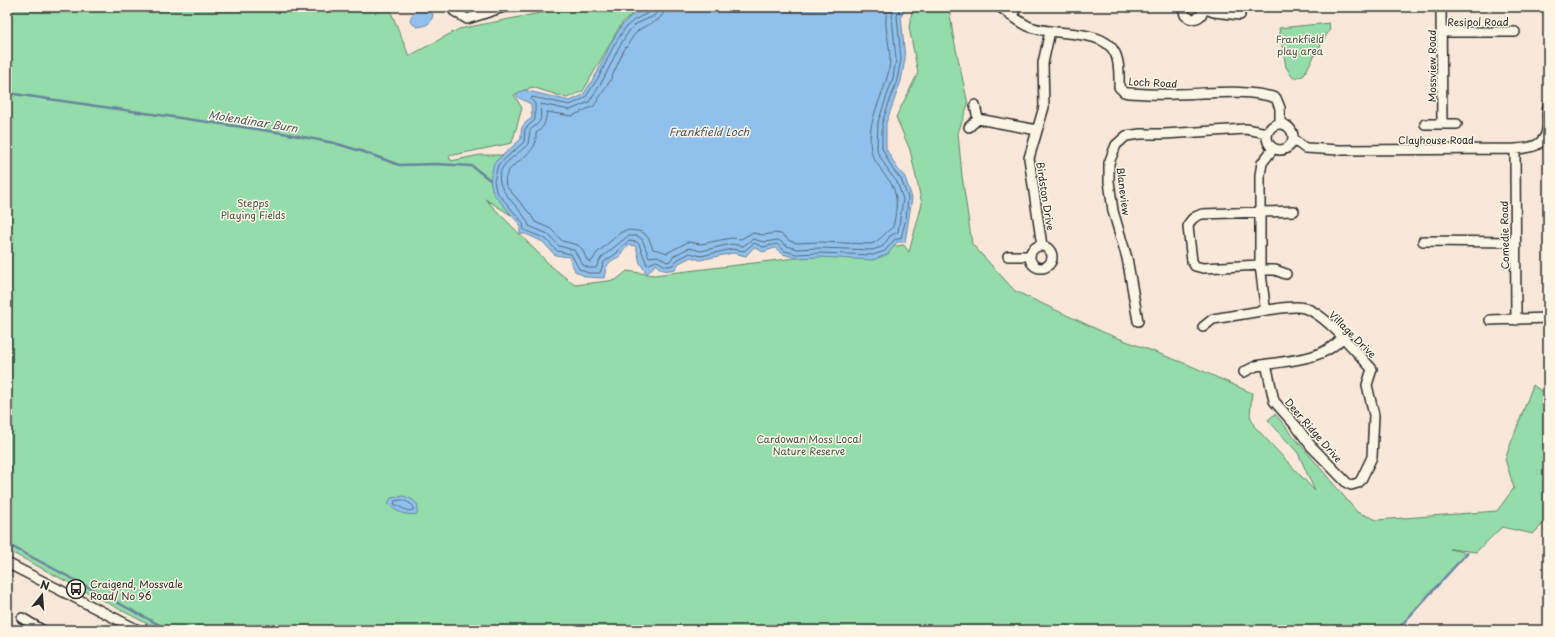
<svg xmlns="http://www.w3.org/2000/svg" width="1555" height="637" font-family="'Playpen Sans',sans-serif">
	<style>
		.green { fill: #94dcaa; stroke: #60846a }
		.water { fill: #90c1ec; stroke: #68859f }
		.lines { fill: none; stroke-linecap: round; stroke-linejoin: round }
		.shore { stroke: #536778; stroke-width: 1 }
		.stream { stroke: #68859f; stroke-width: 2.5 }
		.minor-casing { stroke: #2b2b2b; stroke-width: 12 }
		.minor { stroke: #fcf5e5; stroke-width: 9 }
		.labels { text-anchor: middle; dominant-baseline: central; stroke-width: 3; stroke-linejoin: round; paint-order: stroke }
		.street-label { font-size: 10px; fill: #2b2b2b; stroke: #fcf5e5 }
		.park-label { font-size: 10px; fill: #45574b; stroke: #fcf5e5 }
		.poi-label { font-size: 10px; fill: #2b2b2b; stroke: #fcf5e5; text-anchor: start }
		.water-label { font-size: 11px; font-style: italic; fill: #495865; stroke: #fcf5e5 }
	</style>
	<rect width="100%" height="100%" fill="#f9e8da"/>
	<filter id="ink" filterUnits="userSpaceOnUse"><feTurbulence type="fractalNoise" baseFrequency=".025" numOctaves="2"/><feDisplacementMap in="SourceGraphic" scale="8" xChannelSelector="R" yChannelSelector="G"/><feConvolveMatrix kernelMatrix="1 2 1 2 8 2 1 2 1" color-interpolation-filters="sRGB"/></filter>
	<g filter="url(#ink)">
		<!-- green -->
		<path class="green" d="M7,7H389L409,56L459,29L550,11L556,7H640L622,23L583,91L567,98L532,87L514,95L522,108L512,143L449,156L451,161L480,155H503L494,163L506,208L511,215L485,199L552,267L575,285L616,280L627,271L654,275L904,245L909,252L922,204L910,150L896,117L918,73L909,27L913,7H949L953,35L968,104L958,133L962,176L972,244L1015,291L1105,333L1189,365L1252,393L1250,415L1254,426L1315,491L1298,453L1268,420L1275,414L1357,512L1377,520L1497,511L1514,488L1505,459L1533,385L1548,396V519L1533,534L1502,527L1476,552L1450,549L1467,553L1397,630H159L7,550Z
			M1329,23L1330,29L1303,76L1293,78L1286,67L1279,28Z"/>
		<!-- water -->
		<path class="water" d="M650,7H905L901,16L905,59L901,81L886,123V149L897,168L905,177L912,198L905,242H897L888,254L873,260L819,257L796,258L783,254L775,248L763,252L754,247L746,256L733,253L700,260L691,257L679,263L675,269C667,271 661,272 656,264L647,274L640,263L636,246L630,245L622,251L621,256C607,262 607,264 604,278L586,277L575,271L569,257L555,255L543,242L526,234H520V225L493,193L490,180L494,163L521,139C521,127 521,125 532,118L531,104L517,97V93L524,90L570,101L583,95L597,73L611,43L622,25L631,16Z
			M427,8L433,14C432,24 426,26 417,27L410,22C410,13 418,8 427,8Z
			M404,496L413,500L418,505L417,514C406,516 396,512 388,504L391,498Z"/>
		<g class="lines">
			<!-- shore -->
			<path class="shore" d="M652,7L650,12L634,20L625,28L614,45L600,75L585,98L570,105L532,97L531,99L535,104V120L525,129L524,142L498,165L494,181L496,191L523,223L524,230L546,239L557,251L571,254L579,269L588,273H600L604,262L617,253L620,248L629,241L637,242L639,244L647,265L656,261C664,263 662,268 673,265L677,260L690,253L701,256L732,249L744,251L754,243L763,247L777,244L785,251L796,254L819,253L873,255L885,251L894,240L901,238L906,219L908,198L901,179L893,170L882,148V123L897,80L901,59L897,16L900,7
				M658,7L657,12L654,16L636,24L629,31L619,47L604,78L589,102L570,110L541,104C539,120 545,119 530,130L528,144C521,152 508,159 503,167C488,189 524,207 529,226L548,234L559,246L574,250L583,265L589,268H596L601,258L628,236H637L642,239L649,257L658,256L667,262L670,261L675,255L689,248L701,251L731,244L743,246L753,239L764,242L778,240L787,246L797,249L819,248L872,250L882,247L890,236L898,232L903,199L897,182L889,172L878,153L877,148L878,122L893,78L896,59L892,16L895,7
				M664,7L663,14L658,20L640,29L634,35L624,50L610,81L594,106L572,116L547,112C545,122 545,127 536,133C536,138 536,142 534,146C526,161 501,166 506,186L531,215L535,222L551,229L562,241L578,245L582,249L587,260L590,262L592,261L597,253L620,233L626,230L638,231L644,233L649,239L653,249L661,251L667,253L688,242L701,244L731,238L741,239L752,233L764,235L775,233L781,234L790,241L797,243L819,242L871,244C880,241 884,233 893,227C896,213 899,199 892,185C889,179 883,174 880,168C877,163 872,157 871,151C865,116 889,91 890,59C890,42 882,23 888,7
				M403,500L411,504L414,507L413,510L408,511L394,504L395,501Z"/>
			<!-- stream -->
			<path class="stream" d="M7,93L283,133L334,143L364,152L399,165L436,164L472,166L490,180
				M7,544L169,630
				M1397,630L1467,553"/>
			<!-- minor casing -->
			<g class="minor-casing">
				<path id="minor" d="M453,7L454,11L467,19L504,7H512
					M1000,7C1009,14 1018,21 1028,26C1052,37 1103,27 1115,53C1120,63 1119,76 1119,87L1124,92L1128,93C1144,94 1159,95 1175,94C1208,94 1244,88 1276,98L1280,108V123
					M1183,7L1185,15C1190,20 1197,20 1202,14L1203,7
					M1441,7L1442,124
					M1203,8L1214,12L1240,15
					M1011,16L1017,7
					M1442,32H1515
					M978,119L1037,130
					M1267 137a13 13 0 1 1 26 0a13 13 0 1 1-26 0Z
					M1425,124H1457
					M969,127L978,119L975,105
					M1294,140L1305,148L1339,150L1515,149C1529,148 1545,147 1547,129C1548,121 1546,114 1548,106
					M1273,149L1262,163L1260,175V265L1265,306L1267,310C1277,309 1294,305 1304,308C1324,312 1357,353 1372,369L1367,385L1374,415L1372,457L1361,480L1358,483L1351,485L1347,483L1311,446L1296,426L1274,401L1267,368L1268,364C1294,360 1324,359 1342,338
					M1515,149L1516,320
					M1423,241L1515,242
					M1042,246L1029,158L1044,107L1043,63L1050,31
					M1030 257a11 11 0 1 1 22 0a11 11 0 1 1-22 0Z
					M1008,256H1030
					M1260,265L1203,268L1195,266L1192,261L1188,227C1190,219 1194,217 1202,214L1294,211
					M1261,270H1275L1286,274
					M1490,320L1548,318
					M1138,321L1127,258L1113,211L1109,181V163L1116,145L1126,136L1140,134H1164L1246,129L1267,133
					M1203,327L1213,319L1267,310
					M1244,372L1256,366L1268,364
					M7,563L138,630
					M22,618L42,630"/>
			</g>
			<!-- minor -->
			<use href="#minor" class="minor"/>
		</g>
	</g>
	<!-- icons -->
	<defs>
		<g id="bus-ring" transform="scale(1)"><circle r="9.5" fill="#fcf5e5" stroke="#2b2b2b" stroke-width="1.5"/><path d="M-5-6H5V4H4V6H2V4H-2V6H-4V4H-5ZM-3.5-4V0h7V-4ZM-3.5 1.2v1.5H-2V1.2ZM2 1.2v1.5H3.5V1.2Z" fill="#2b2b2b"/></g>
	</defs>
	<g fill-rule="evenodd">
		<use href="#bus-ring" x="76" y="589"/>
	</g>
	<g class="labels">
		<!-- street labels -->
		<g class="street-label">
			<text x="1478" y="21">Resipol Road</text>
			<text transform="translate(1431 66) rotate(-90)">Mossview Road</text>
			<text transform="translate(1153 82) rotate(3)">Loch Road</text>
			<text x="1436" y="139">Clayhouse Road</text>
			<text transform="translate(1124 191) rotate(83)">Blaneview</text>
			<text transform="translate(1046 196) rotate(81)">Birdston Drive</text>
			<text transform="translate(1504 235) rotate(-91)">Comedie Road</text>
			<text transform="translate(1353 334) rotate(45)">Village Drive</text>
			<text transform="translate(1314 430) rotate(49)">Deer Ridge Drive</text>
		</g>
		<!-- park labels -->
		<g class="park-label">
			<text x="1300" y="38">Frankfield<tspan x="1300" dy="12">play area</tspan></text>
			<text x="253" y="202">Stepps<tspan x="253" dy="12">Playing Fields</tspan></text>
			<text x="809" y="438">Cardowan Moss Local<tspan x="809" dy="12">Nature Reserve</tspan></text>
		</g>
		<!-- poi labels -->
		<g class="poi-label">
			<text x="90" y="583">Craigend, Mossvale<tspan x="90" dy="12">Road/ No 96</tspan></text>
		</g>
		<!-- water labels -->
		<g class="water-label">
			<text transform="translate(253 121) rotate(9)">Molendinar Burn</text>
			<text x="709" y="131">Frankfield Loch</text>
		</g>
	</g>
	<!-- margin -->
	<rect width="1555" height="637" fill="none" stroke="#fcf5e5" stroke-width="24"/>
	<rect x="12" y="12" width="1531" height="613" fill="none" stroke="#2b2b2b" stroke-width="1.5" filter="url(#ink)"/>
	<!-- north arrow -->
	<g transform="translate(42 595) rotate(17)" stroke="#fcf5e5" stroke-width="3" paint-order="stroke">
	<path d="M0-3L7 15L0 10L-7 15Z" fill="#2b2b2b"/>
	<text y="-6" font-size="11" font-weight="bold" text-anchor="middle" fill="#2b2b2b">N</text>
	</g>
</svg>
